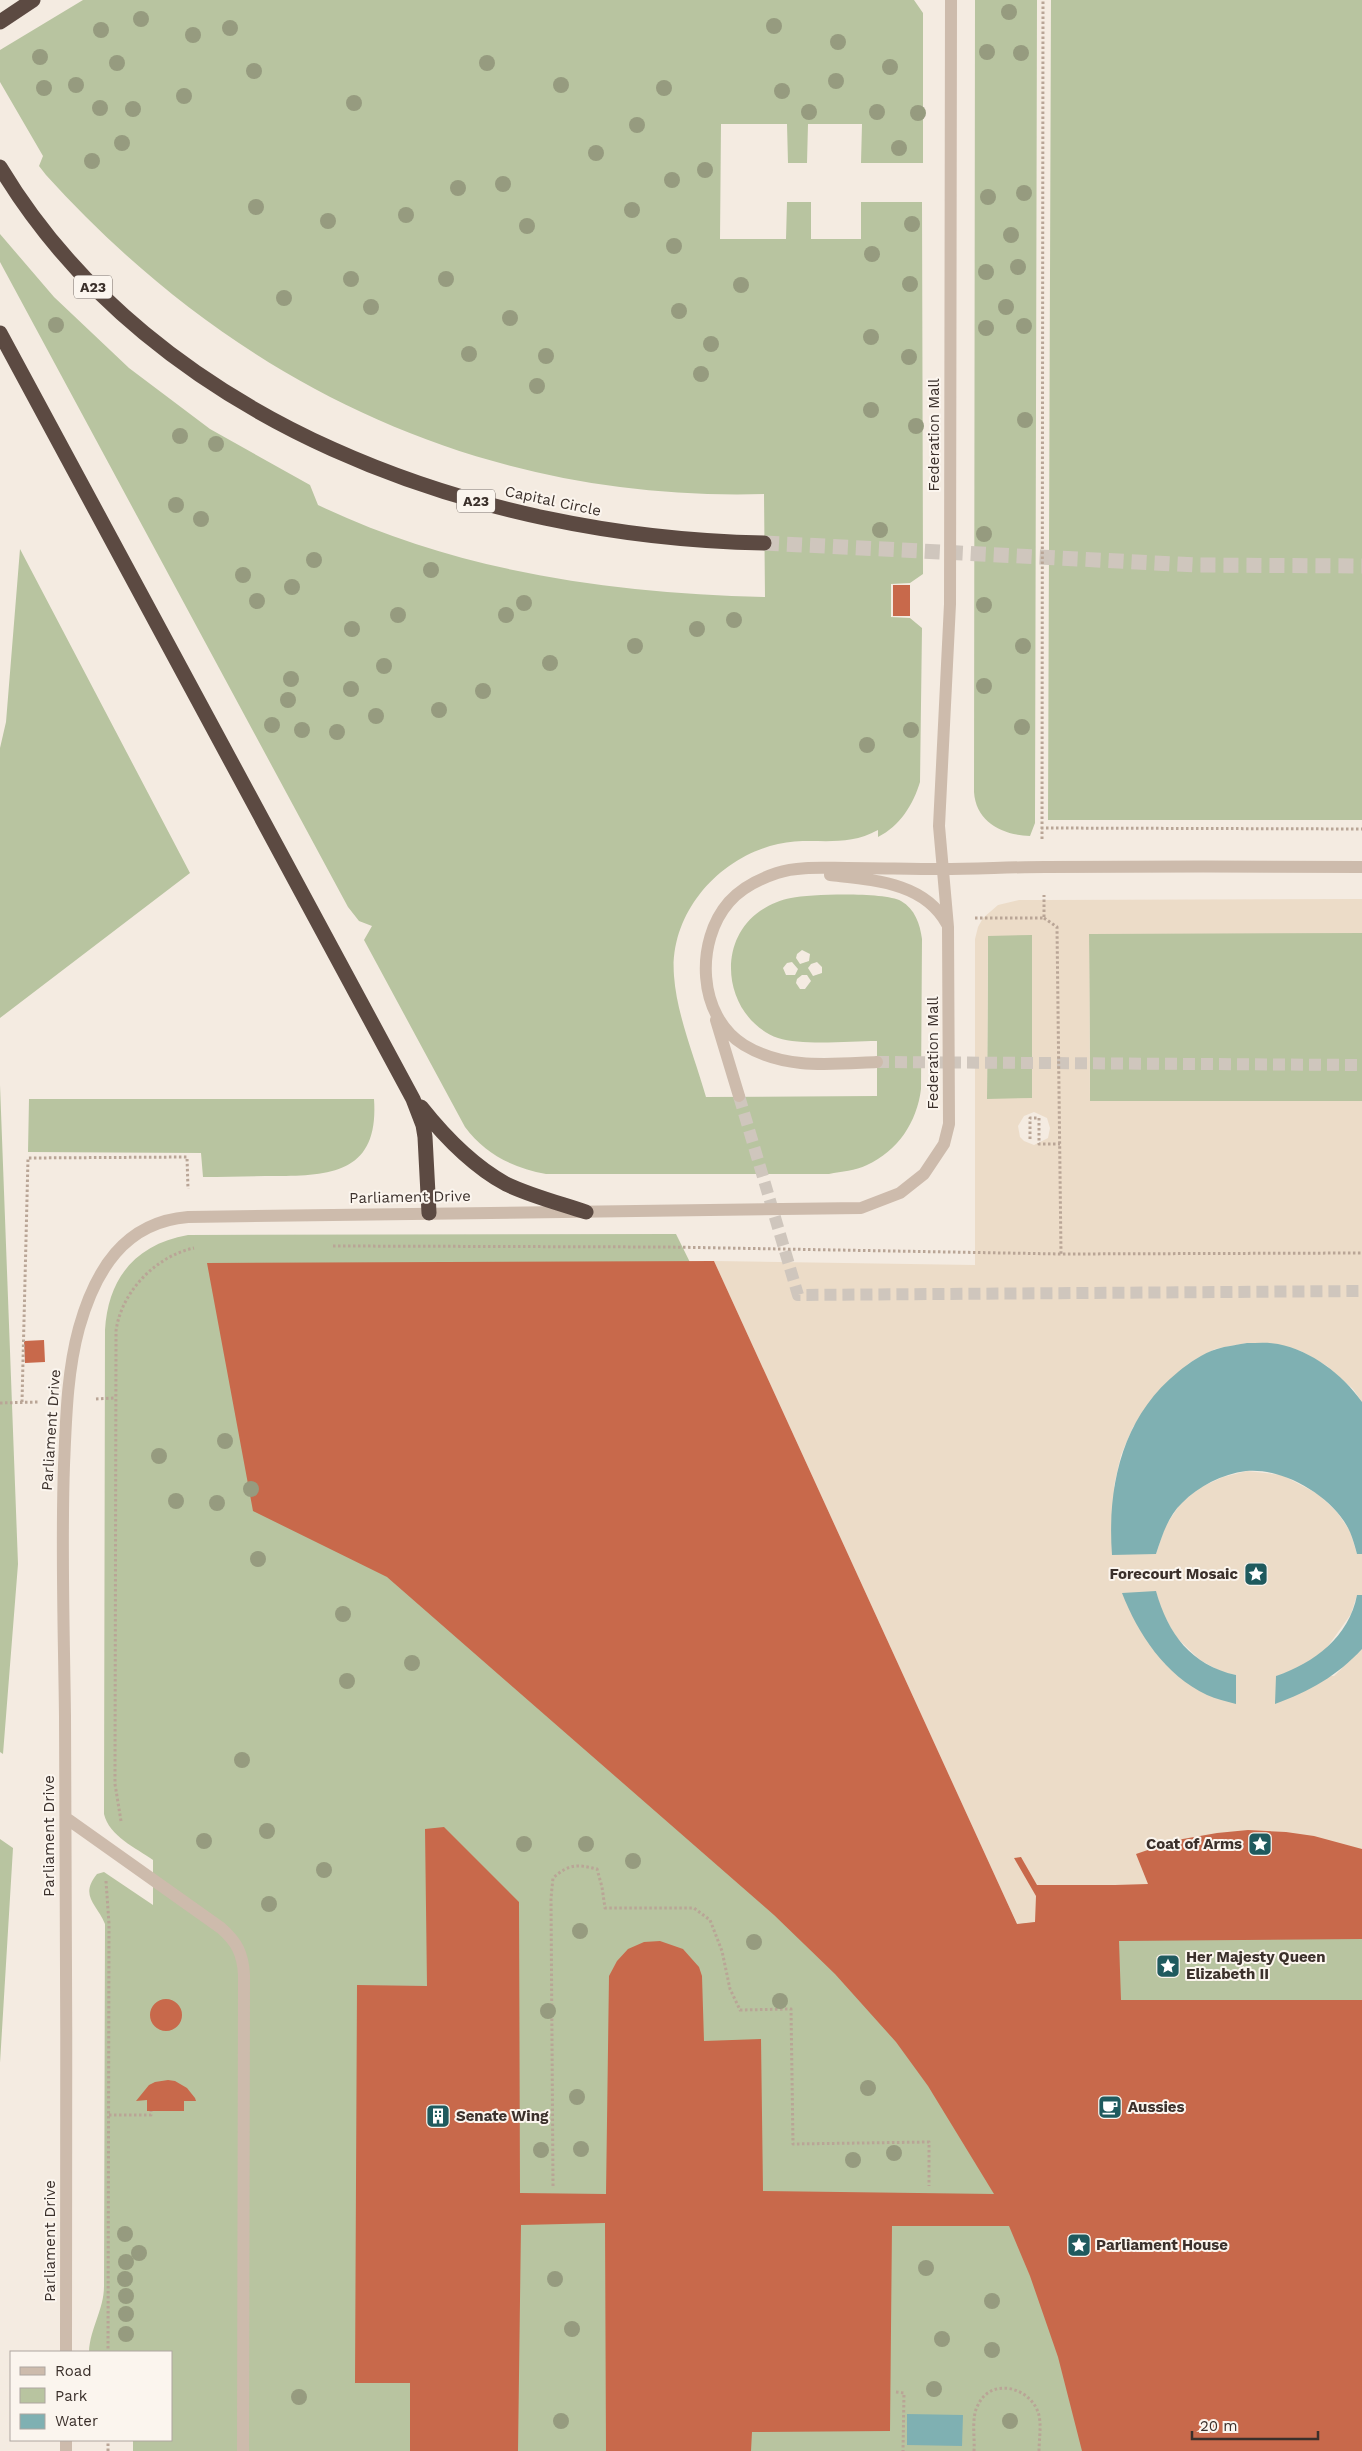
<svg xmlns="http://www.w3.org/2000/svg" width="1362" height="2451" font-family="'Work Sans',sans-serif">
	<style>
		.green { fill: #b8c4a0; fill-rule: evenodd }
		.plaza { fill: #ecdcc8; fill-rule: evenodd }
		.water { fill: #7fb0b2 }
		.building { fill: #c8694b }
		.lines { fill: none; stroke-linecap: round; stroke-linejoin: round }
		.minor-tunnel { stroke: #cfc6bd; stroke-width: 12; stroke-dasharray: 12 6; stroke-linecap: butt }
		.highway-tunnel { stroke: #cfc6bd; stroke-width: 15; stroke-dasharray: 15 8; stroke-linecap: butt }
		.path { stroke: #b9a596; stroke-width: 3; stroke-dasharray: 2.5 2.5; stroke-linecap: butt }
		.minor { stroke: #cdbbac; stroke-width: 12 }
		.highway { stroke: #5c4a42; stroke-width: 15 }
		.tree { fill: #969b7f }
		.labels { text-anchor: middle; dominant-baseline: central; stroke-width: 4; stroke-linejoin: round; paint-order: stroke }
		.shield { fill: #fbf5ee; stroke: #756b66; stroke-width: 1 }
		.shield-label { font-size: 14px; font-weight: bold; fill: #3b302b }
		.street-label { font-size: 15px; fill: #3b302b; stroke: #fbf5ee }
		.poi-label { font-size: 15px; font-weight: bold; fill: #3b302b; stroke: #fbf5ee; text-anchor: start }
	</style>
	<rect width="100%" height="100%" fill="#f4ebe1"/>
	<!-- green -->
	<path class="green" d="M83,0H914L923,13V163H861L862,124H808L807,163H788L787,124H721L720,239H786L787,202H811V239H861V202H922L923,574L910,583L891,584V617L910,618L922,628L920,782C913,805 900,826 878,837V830C844,849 813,836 778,844C719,857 669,913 674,976C677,1016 695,1058 706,1097L877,1096V1041C850,1041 803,1046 778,1038C726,1019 713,944 760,911C769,905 780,900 791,898C812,894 884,892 901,901C915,909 920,924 922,939L921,1089C917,1122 898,1151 867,1165C855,1171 842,1171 829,1174H546C513,1168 485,1154 465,1127L364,940L372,926L359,921L348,907L0,262V234L54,297L129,368L210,429L310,485L318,505C458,572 611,593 765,597L764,494C480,502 235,384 46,175L39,166L43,156L0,82V50ZM802,950L810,954L809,961L800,964L796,958L797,954ZM792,962L798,969L795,975H786L783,968L787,963ZM817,962L822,967V973L813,976L808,968L811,964ZM802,975H807L811,981L805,989H800L796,983L797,979Z
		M975,0H1037L1035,823L1030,836C1002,835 976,822 974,792Z
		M1051,0H1362V820H1048Z
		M20,549L190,873L0,1018V748L6,722Z
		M1089,933H1362V1101H1090Z
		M988,935H1032V1099H987Z
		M0,1085L18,1564L3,1754L0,1752Z
		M29,1099H374C379,1171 334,1176 276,1176C252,1176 227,1177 203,1177L201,1153L28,1152Z
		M676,1234L1017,1924L1035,1922L1362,1924V2451H133V2440H171V2352H89C90,2328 104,2310 104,2286L105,1924C97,1904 79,1896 97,1874L104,1872L153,1905V1860C136,1848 109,1836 104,1814L105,1330C108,1278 136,1244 188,1235Z
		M0,1839L13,1848L0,2063Z"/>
	<!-- plaza -->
	<path class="plaza" d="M1362,899V933L1089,934L1090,1101H1362V1402L1353,1389L1327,1366L1301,1351L1276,1344L1247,1343L1215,1349L1189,1363L1133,1427L1121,1455L1114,1486L1156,1554L1165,1527L1180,1504L1199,1488L1223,1477L1247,1471L1282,1475L1318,1494L1337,1512L1350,1531L1357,1554H1362V1595H1357L1351,1614L1326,1649L1300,1668L1276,1676H1334L1362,1649V1924L1035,1922L1017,1924L714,1261L975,1265V939L978,927L983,918L998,905L1019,900H1044ZM1032,935V1098L987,1099L988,936ZM1034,1112L1047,1118L1050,1128L1048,1138L1034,1145L1024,1141L1020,1137L1018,1126L1024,1116ZM1156,1591L1161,1610L1176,1637L1200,1660L1222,1672L1236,1675L1206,1694L1164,1663Z"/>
	<!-- water -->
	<path class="water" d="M1247,1343C1257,1343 1268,1342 1278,1344C1312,1351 1342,1374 1362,1402V1554H1357C1355,1547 1353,1539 1350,1532C1335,1498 1284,1467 1246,1471C1222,1474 1199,1486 1182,1503C1168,1516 1162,1536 1156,1554L1112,1555C1107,1487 1122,1417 1178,1372C1189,1363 1203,1353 1217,1349C1226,1346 1237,1345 1247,1343Z
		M1156,1591C1168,1634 1191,1665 1236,1675V1704C1226,1701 1216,1699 1207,1695C1165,1675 1138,1634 1122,1593Z
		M1357,1595H1362V1649C1337,1676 1310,1691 1275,1704L1276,1676C1314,1663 1349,1637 1357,1595Z
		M907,2414L963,2415L962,2446L907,2445Z"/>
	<!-- building -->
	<path class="building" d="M893,585H910V616H893Z
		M714,1261L1017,1924L1035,1922L1036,1896L1014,1858L1021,1857L1037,1885H1115L1148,1884L1136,1854L1177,1840L1217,1833L1248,1830L1286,1832L1314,1836L1362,1849V1939L1119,1941L1121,2000H1362V2451H1082L1058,2357L1030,2276L1009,2226H892L890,2431L752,2432L751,2451H606L605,2223L521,2225L518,2451H410V2383H355L357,1985L427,1986L425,1829L444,1827L519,1902L520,2193L606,2194L609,1976L617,1961L628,1949L644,1942L660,1941L683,1949L699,1967L702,1976L704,2041L761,2039L763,2191L994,2194L928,2086L896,2042L835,1974L774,1915L387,1577L253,1511L207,1263Z
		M44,1340L45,1362L25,1363L24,1341Z
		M150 2015a16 16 0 1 1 32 0a16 16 0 1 1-32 0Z
		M168,2080L175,2081L187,2088L195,2098L196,2101H184V2111H147V2100L136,2101L149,2085L155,2082Z"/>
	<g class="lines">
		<!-- minor-tunnel -->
		<path class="minor-tunnel" d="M877,1062L1362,1065
			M739,1096L798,1295L1362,1291"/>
		<!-- highway-tunnel -->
		<path class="highway-tunnel" d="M764,543L1196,565L1362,566"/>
		<!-- path -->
		<path class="path" d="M1041,828L1362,829
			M1042,839L1043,0
			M975,918H1044V895
			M1044,918L1057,927L1061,1254
			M1030,1139V1118H1039V1144H1060
			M333,1246L668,1247L1061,1254L1362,1253
			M96,1399L115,1398
			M22,1402L28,1158L187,1157L188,1189
			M0,1403L39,1402
			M121,1821L115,1784L116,1331C121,1292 156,1256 194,1248
			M106,1881L109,1924L108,2352
			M109,2115H151V2111
			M553,2186L551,1898L553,1878C569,1864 576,1864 597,1869L602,1887L605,1908H694L710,1920L722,1951L730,1989L740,2010L791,2009L793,2144L929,2142V2186
			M896,2392L904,2393L903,2451
			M108,2451V2440
			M974,2451C975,2437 971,2417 978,2405C991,2377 1029,2387 1038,2412C1042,2423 1039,2440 1039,2451"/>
		<!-- minor -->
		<path class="minor" d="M830,875C873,880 924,882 947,924
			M716,1020L739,1096
			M877,1062C831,1064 785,1070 744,1045C697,1016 695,941 729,902C741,888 759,879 777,873C798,866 824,868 847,868C878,868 910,869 941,869C976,869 1011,867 1045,867C1151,866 1256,867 1362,867
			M66,1818L221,1928C237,1942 243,1954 244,1975L243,2451
			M66,2352C66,2140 67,1928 65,1716C64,1633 61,1548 64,1465C66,1419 67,1372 79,1328C95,1271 124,1222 188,1217L861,1208L900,1193L924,1174L944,1144L949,1124L948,927L939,826L950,604L951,0
			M66,2440V2451"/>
		<!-- highway -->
		<path class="highway" d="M0,22L33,0
			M0,167C154,423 478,538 764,543
			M0,333L413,1099L423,1125L425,1137L429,1213
			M421,1107C444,1136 473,1166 506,1184C531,1196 559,1203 586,1212"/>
	</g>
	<!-- trees -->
	<g class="tree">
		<circle cx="1009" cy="12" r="8"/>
		<circle cx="141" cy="19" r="8"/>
		<circle cx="774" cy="26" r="8"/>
		<circle cx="230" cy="28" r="8"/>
		<circle cx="101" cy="30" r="8"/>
		<circle cx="193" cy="35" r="8"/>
		<circle cx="838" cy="42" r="8"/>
		<circle cx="987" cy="52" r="8"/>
		<circle cx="1021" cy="53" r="8"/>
		<circle cx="40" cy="57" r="8"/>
		<circle cx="117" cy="63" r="8"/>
		<circle cx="487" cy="63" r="8"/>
		<circle cx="890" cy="67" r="8"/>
		<circle cx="254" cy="71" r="8"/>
		<circle cx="836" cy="81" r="8"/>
		<circle cx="76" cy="85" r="8"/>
		<circle cx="561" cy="85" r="8"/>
		<circle cx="44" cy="88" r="8"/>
		<circle cx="664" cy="88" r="8"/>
		<circle cx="782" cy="91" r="8"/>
		<circle cx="184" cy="96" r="8"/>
		<circle cx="354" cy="103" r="8"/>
		<circle cx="100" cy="108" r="8"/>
		<circle cx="133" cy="109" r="8"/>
		<circle cx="809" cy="112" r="8"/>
		<circle cx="877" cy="112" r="8"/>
		<circle cx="918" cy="113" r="8"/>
		<circle cx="637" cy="125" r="8"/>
		<circle cx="122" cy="143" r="8"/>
		<circle cx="899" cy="148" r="8"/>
		<circle cx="596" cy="153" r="8"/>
		<circle cx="92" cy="161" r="8"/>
		<circle cx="705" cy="170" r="8"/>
		<circle cx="672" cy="180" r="8"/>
		<circle cx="503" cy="184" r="8"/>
		<circle cx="458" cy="188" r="8"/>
		<circle cx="1024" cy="193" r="8"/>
		<circle cx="988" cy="197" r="8"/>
		<circle cx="256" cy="207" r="8"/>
		<circle cx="632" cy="210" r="8"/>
		<circle cx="406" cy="215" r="8"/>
		<circle cx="328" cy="221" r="8"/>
		<circle cx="912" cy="224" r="8"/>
		<circle cx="527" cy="226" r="8"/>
		<circle cx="1011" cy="235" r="8"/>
		<circle cx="674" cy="246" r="8"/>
		<circle cx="872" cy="254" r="8"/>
		<circle cx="1018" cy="267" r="8"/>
		<circle cx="986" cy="272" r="8"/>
		<circle cx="351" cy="279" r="8"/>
		<circle cx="446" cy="279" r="8"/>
		<circle cx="910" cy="284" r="8"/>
		<circle cx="741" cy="285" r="8"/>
		<circle cx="284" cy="298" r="8"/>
		<circle cx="371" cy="307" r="8"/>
		<circle cx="1006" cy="307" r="8"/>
		<circle cx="679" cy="311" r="8"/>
		<circle cx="510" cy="318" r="8"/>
		<circle cx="56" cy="325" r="8"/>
		<circle cx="1024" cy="326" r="8"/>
		<circle cx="986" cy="328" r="8"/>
		<circle cx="871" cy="337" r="8"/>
		<circle cx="711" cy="344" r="8"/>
		<circle cx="469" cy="354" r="8"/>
		<circle cx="546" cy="356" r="8"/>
		<circle cx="909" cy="357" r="8"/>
		<circle cx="701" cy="374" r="8"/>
		<circle cx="537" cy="386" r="8"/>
		<circle cx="871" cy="410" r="8"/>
		<circle cx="1025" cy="420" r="8"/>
		<circle cx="916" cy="426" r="8"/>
		<circle cx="180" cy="436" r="8"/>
		<circle cx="216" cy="444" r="8"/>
		<circle cx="176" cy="505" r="8"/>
		<circle cx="201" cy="519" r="8"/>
		<circle cx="880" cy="530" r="8"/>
		<circle cx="984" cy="534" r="8"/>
		<circle cx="314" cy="560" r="8"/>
		<circle cx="431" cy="570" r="8"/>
		<circle cx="243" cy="575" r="8"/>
		<circle cx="292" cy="587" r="8"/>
		<circle cx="257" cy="601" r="8"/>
		<circle cx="524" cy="603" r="8"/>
		<circle cx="984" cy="605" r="8"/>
		<circle cx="398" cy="615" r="8"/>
		<circle cx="506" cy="615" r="8"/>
		<circle cx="734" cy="620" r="8"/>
		<circle cx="352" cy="629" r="8"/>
		<circle cx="697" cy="629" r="8"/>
		<circle cx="635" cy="646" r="8"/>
		<circle cx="1023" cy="646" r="8"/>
		<circle cx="550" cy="663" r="8"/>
		<circle cx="384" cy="666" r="8"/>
		<circle cx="291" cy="679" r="8"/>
		<circle cx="984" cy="686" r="8"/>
		<circle cx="351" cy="689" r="8"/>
		<circle cx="483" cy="691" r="8"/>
		<circle cx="288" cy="700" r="8"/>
		<circle cx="439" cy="710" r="8"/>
		<circle cx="376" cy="716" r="8"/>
		<circle cx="272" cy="725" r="8"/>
		<circle cx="1022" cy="727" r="8"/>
		<circle cx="302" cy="730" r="8"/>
		<circle cx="911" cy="730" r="8"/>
		<circle cx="337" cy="732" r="8"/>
		<circle cx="867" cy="745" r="8"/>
		<circle cx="225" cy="1441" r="8"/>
		<circle cx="159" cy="1456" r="8"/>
		<circle cx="251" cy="1489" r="8"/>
		<circle cx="176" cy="1501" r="8"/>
		<circle cx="217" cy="1503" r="8"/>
		<circle cx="258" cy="1559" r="8"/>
		<circle cx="343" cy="1614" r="8"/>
		<circle cx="412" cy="1663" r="8"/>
		<circle cx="347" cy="1681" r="8"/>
		<circle cx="242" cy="1760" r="8"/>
		<circle cx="267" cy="1831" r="8"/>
		<circle cx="204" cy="1841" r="8"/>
		<circle cx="524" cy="1844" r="8"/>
		<circle cx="586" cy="1844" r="8"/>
		<circle cx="633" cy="1861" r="8"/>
		<circle cx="324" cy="1870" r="8"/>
		<circle cx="269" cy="1904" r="8"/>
		<circle cx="580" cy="1931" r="8"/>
		<circle cx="754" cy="1942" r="8"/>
		<circle cx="780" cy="2001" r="8"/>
		<circle cx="548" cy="2011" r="8"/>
		<circle cx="868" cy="2088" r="8"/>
		<circle cx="577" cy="2097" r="8"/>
		<circle cx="581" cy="2149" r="8"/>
		<circle cx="541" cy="2150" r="8"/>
		<circle cx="894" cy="2153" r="8"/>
		<circle cx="853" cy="2160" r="8"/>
		<circle cx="125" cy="2234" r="8"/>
		<circle cx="139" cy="2253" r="8"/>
		<circle cx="126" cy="2262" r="8"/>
		<circle cx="926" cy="2268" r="8"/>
		<circle cx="125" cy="2279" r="8"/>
		<circle cx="555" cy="2279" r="8"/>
		<circle cx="126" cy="2296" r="8"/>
		<circle cx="992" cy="2301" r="8"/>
		<circle cx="126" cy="2314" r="8"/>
		<circle cx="572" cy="2329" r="8"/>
		<circle cx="126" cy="2334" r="8"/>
		<circle cx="942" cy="2339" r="8"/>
		<circle cx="992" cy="2350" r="8"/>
		<circle cx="934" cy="2389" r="8"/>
		<circle cx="299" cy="2397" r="8"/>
		<circle cx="561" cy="2421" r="8"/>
		<circle cx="1010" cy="2421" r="8"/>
	</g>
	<!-- icons -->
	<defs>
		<g id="sight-square" transform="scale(1.25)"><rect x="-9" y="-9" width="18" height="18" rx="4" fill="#1f5a5e" stroke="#fbf5ee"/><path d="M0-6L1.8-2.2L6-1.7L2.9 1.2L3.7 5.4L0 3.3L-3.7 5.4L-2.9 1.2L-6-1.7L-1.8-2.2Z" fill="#fff"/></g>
		<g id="cafe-square" transform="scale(1.25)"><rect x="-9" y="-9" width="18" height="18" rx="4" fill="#1f5a5e" stroke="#fbf5ee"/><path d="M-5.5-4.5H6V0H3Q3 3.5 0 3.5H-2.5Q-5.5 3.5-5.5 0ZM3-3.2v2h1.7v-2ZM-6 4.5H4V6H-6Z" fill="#fff"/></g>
		<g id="building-square" transform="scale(1.25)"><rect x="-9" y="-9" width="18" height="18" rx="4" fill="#1f5a5e" stroke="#fbf5ee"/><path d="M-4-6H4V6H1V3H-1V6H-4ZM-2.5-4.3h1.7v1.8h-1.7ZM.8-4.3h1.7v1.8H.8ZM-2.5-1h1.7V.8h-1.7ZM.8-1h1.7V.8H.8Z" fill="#fff"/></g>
	</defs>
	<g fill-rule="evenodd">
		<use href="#sight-square" x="1256" y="1574"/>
		<use href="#sight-square" x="1260" y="1844"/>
		<use href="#sight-square" x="1168" y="1966"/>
		<use href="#cafe-square" x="1110" y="2107"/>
		<use href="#building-square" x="438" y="2116"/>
		<use href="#sight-square" x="1079" y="2245"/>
	</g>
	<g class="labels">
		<!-- shield labels -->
		<g class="shield">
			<rect x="74" y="275.5" width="38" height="23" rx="4"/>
			<rect x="457" y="489.5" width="38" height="23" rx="4"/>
		</g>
		<g class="shield-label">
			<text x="93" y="287">A23</text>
			<text x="476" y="501">A23</text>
		</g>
		<!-- street labels -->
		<g class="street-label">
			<text transform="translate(934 435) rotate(-90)">Federation Mall</text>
			<text transform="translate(553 501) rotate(12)">Capital Circle</text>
			<text transform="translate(933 1053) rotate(-90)">Federation Mall</text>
			<text transform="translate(410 1197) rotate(-1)">Parliament Drive</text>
			<text transform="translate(51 1430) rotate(-86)">Parliament Drive</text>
			<text transform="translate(49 1836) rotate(-90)">Parliament Drive</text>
			<text transform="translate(50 2241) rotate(-90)">Parliament Drive</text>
		</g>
		<!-- poi labels -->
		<g class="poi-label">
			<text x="1238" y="1574" text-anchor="end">Forecourt Mosaic</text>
			<text x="1242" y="1844" text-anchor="end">Coat of Arms</text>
			<text x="1186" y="1957">Her Majesty Queen<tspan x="1186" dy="17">Elizabeth II</tspan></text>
			<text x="1128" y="2107">Aussies</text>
			<text x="456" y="2116">Senate Wing</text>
			<text x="1096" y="2245">Parliament House</text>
		</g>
	</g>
	<!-- legend -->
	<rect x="10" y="2351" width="162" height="90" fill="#fbf5ee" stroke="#aea6a0"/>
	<rect x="20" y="2367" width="25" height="8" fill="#cdbbac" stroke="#aea6a0"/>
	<text x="55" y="2376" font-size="15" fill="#3b302b">Road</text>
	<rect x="20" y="2388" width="25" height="15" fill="#b8c4a0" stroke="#aea6a0"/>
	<text x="55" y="2401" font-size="15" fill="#3b302b">Park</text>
	<rect x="20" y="2414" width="25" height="15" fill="#7fb0b2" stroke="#aea6a0"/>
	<text x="55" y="2426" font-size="15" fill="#3b302b">Water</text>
	<!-- scale -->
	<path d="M1192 2431v8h126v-8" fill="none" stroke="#3b302b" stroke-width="2.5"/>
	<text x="1200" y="2431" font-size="15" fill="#3b302b" stroke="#fbf5ee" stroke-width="4" paint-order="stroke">20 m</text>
</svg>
